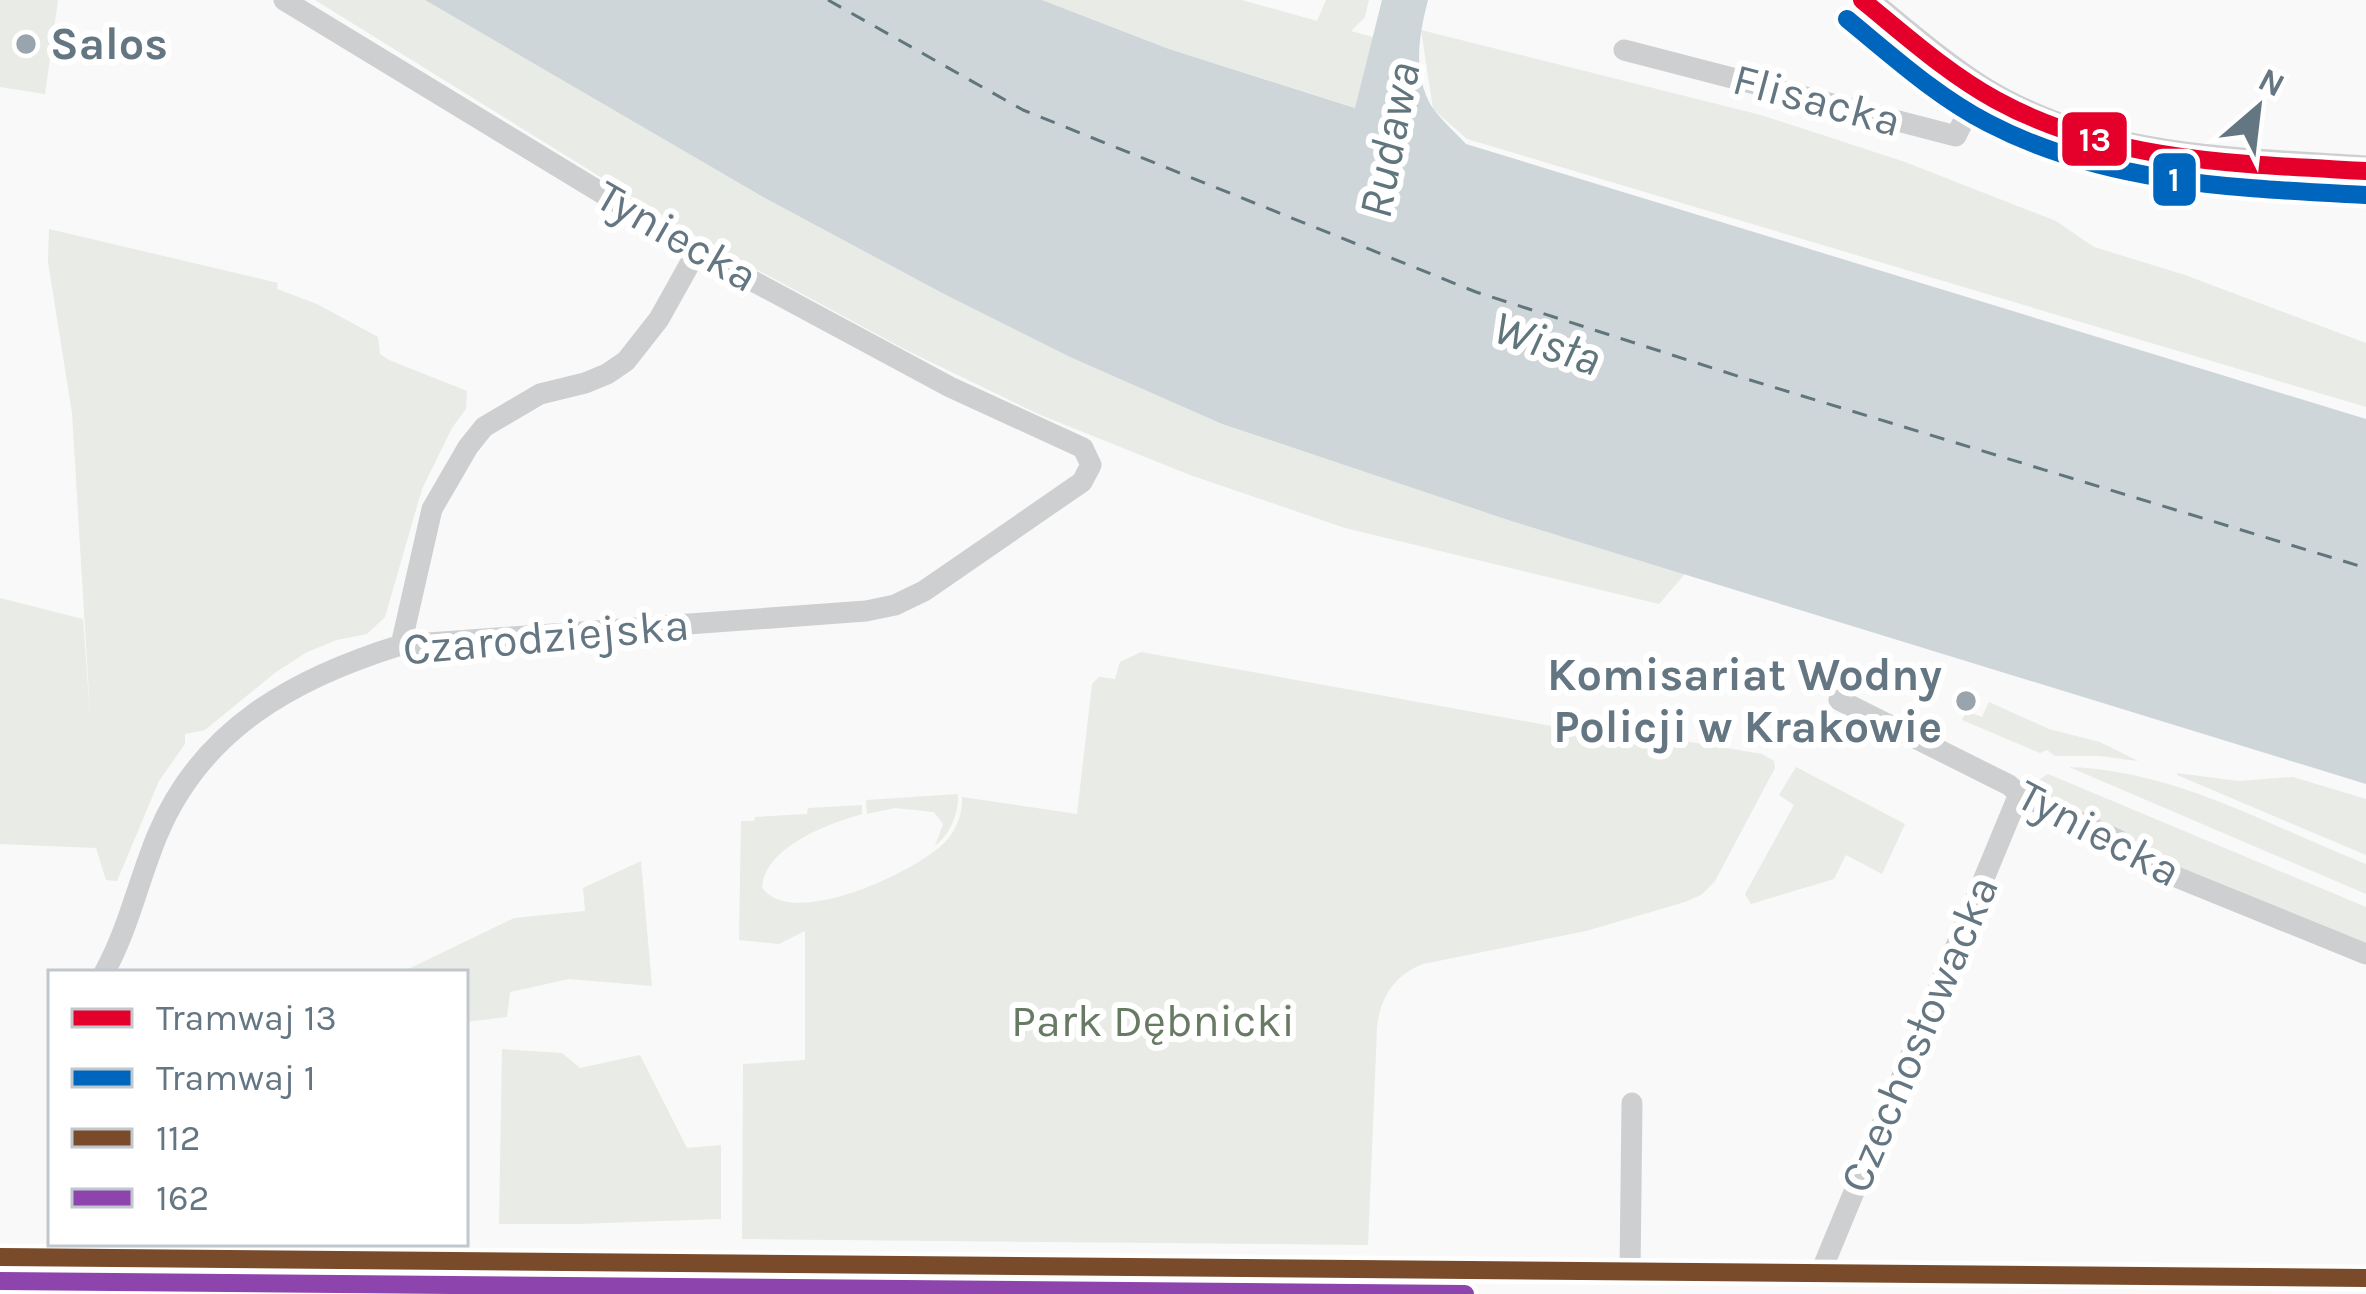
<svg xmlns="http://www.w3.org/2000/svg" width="2366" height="1294" font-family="Karla,sans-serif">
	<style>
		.green { fill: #e8ebe6 }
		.water { fill: #ced6d9 }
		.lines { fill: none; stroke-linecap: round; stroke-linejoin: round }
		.ferry { stroke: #60757c; stroke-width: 3; stroke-dasharray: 15 12; stroke-linecap: butt }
		.minor { stroke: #cecfd0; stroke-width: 21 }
		.bus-1-casing { stroke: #fff; stroke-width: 27 }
		.bus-2-casing { stroke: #fff; stroke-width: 27 }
		.bus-1 { stroke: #7a4b2a; stroke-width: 18 }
		.bus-2 { stroke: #8e44ad; stroke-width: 18 }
		.tram-1-casing { stroke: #fff; stroke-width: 27 }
		.tram-2-casing { stroke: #fff; stroke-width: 27 }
		.tram-1 { stroke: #e4002b; stroke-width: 18 }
		.tram-2 { stroke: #0065bd; stroke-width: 18 }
		.poi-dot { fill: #99a4ac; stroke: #fff; stroke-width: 4.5 }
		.labels { text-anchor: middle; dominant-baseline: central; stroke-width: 12; stroke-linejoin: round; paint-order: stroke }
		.poi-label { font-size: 45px; font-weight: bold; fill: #657683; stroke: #fff; text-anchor: start }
		.street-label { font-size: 45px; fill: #657683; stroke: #fff }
		.park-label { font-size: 45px; fill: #687a64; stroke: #fff }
		.water-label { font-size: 48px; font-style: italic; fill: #60757c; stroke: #fff }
		.line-badge { stroke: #fff; stroke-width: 4.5 }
		.badge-label { font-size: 33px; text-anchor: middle; font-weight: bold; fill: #fff }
	</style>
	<rect width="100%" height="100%" fill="#f9f9f9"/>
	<!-- green -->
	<path class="green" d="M0,0H58L45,94L0,87Z
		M315,0H425L763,197L942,293L1070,357L1222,424L1511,521L1685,574L1659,604L1345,528L1190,475L1038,414L906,350L702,240Z
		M1042,0H1242L1317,21L1326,0H1369L1365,17L1351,31L1373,37L1356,108L1169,49Z
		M1421,30L1761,115L1905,162L2056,221L2094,247L2185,275L2366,343V407L1467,139L1433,109Z
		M49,229L278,283L277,289L317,304L378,337L380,354L389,360L467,391L466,409L452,428L422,489L385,617L367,634L337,640L307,652L276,672L205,730L185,734V744L159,781L117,881L106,880L96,848L0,844V598L83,619L91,728L72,413L48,262Z
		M1141,652L1557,727H1601L1762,754L1774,761L1775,768L1715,881L1701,895L1685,902L1586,931L1423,964C1394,975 1380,998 1377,1028L1368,1245L742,1239L743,1064L805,1060V931L779,944L739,940L741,821H754L755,817L807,814L808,808L862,805V814C828,824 766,846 762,887C790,932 921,870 947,840C957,829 963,812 962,797L1077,814L1092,684L1099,677L1115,679L1120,662Z
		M1989,702L2049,729L2100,742L2138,761L2099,756H2055L2047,750L2040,753L1962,720L1966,711L1982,717Z
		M1796,767L1905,824L1882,874L1846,855L1834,879L1751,904L1745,894L1794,805L1779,795Z
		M2069,767C2177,771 2267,825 2366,864V894Z
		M2177,773L2238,781L2293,777L2366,799V855L2177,775Z
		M2048,774L2366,907V946L2157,858L2037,793L2039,780Z
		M958,794C959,814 950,834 935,846L943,824L934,812L895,808L867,814L866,800Z
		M641,861L652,986L569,979L510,992L507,1017L465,1022V973H400L514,918L585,911L583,888Z
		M502,1049L562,1053L580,1068L640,1055L687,1148L721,1145V1219L577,1224H499Z
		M426,1281L810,1285L817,1294H426Z
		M884,1286L1345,1290L1347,1294H876Z"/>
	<!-- water -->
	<path class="water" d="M425,0H1042L1169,49L1355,108L1382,0H1428C1419,35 1412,74 1432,107C1441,120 1455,132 1466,144L2366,419V784L1511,521L1222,424L1070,357L942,293L763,197Z"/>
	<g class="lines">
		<!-- ferry -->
		<path class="ferry" d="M828,0L1023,110L1476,292L1750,380L2366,568"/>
		<!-- minor -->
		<path class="minor" d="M1871,0C1907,29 1942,60 1981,85C2097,158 2235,157 2366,166
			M1624,50L1956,136L1981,85
			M401,645L432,509L468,447L484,427L540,394L585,383L607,374L626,361L659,319L697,251
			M1839,700L2009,785L2019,794L2118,840L2159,870L2366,954
			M104,973C128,930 138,882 157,836C201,729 294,678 401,645L866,611L895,605L924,591L1082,482L1091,465L1083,448L950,387L697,251L284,0
			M0,1257L2366,1278
			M1630,1273L1632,1103
			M1820,1274L2019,794"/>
		<!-- bus-1 casing -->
		<g class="bus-1-casing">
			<path id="bus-1" d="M0,1257L2366,1278"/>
		</g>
		<!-- bus-2 casing -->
		<g class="bus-2-casing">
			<path id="bus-2" d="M0,1281L1465,1294"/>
		</g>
		<!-- bus-1 -->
		<use href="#bus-1" class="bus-1"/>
		<!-- bus-2 -->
		<use href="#bus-2" class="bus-2"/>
		<!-- tram-1 casing -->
		<g class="tram-1-casing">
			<path id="tram-1" d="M1862,0C1905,35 1947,73 1996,100C2109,162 2240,164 2366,171"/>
		</g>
		<!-- tram-2 casing -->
		<g class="tram-2-casing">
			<path id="tram-2" d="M1847,19C1891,55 1936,96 1988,123C2105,184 2235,188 2365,195"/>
		</g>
		<!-- tram-1 -->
		<use href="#tram-1" class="tram-1"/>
		<!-- tram-2 -->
		<use href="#tram-2" class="tram-2"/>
	</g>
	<!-- markers -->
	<g class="poi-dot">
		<circle cx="26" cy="44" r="12"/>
		<circle cx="1966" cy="701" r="12"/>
	</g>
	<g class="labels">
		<!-- poi labels -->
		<g class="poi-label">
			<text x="50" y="44">Salos</text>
			<text x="1942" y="675" text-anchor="end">Komisariat Wodny<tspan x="1942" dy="52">Policji w Krakowie</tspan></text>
		</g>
		<!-- street labels -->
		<g class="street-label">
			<text transform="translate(1817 100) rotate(15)">Flisacka</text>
			<text transform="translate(677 236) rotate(30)">Tyniecka</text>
			<text transform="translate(546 637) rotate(-5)">Czarodziejska</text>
			<text transform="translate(2099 833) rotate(28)">Tyniecka</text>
			<text transform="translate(1919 1034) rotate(-67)">Czechosłowacka</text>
		</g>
		<!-- park labels -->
		<g class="park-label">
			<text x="1153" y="1021">Park Dębnicki</text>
		</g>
		<!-- water labels -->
		<g class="water-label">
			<text transform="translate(1389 140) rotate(-79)">Rudawa</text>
			<text transform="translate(1547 343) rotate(19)">Wisła</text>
		</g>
	</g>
	<g class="line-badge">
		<rect x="2060" y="110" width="69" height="58" rx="12" fill="#e4002b"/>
		<rect x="2151" y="151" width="47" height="57" rx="12" fill="#0065bd"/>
	</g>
	<g class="badge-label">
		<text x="2095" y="151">13</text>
		<text x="2174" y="191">1</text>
	</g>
	<!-- legend -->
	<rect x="48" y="970" width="420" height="276" fill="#ffffff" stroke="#c1c8cd" stroke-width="3"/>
	<rect x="72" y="1009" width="60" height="18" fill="#e4002b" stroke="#c1c8cd" stroke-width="3"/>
	<text x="156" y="1030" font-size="36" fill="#657683">Tramwaj 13</text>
	<rect x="72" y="1069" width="60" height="18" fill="#0065bd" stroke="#c1c8cd" stroke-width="3"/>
	<text x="156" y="1090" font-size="36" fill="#657683">Tramwaj 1</text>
	<rect x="72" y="1129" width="60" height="18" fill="#7a4b2a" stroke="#c1c8cd" stroke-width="3"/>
	<text x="156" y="1150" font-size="36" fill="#657683">112</text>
	<rect x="72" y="1189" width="60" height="18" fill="#8e44ad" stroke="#c1c8cd" stroke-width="3"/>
	<text x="156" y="1210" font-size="36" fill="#657683">162</text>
	<!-- north arrow -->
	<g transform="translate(2258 108) rotate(28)" stroke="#ffffff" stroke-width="9" paint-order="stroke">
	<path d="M0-9L21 45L0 30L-21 45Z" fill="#657683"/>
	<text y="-18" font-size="33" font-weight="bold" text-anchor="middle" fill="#657683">N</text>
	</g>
</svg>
